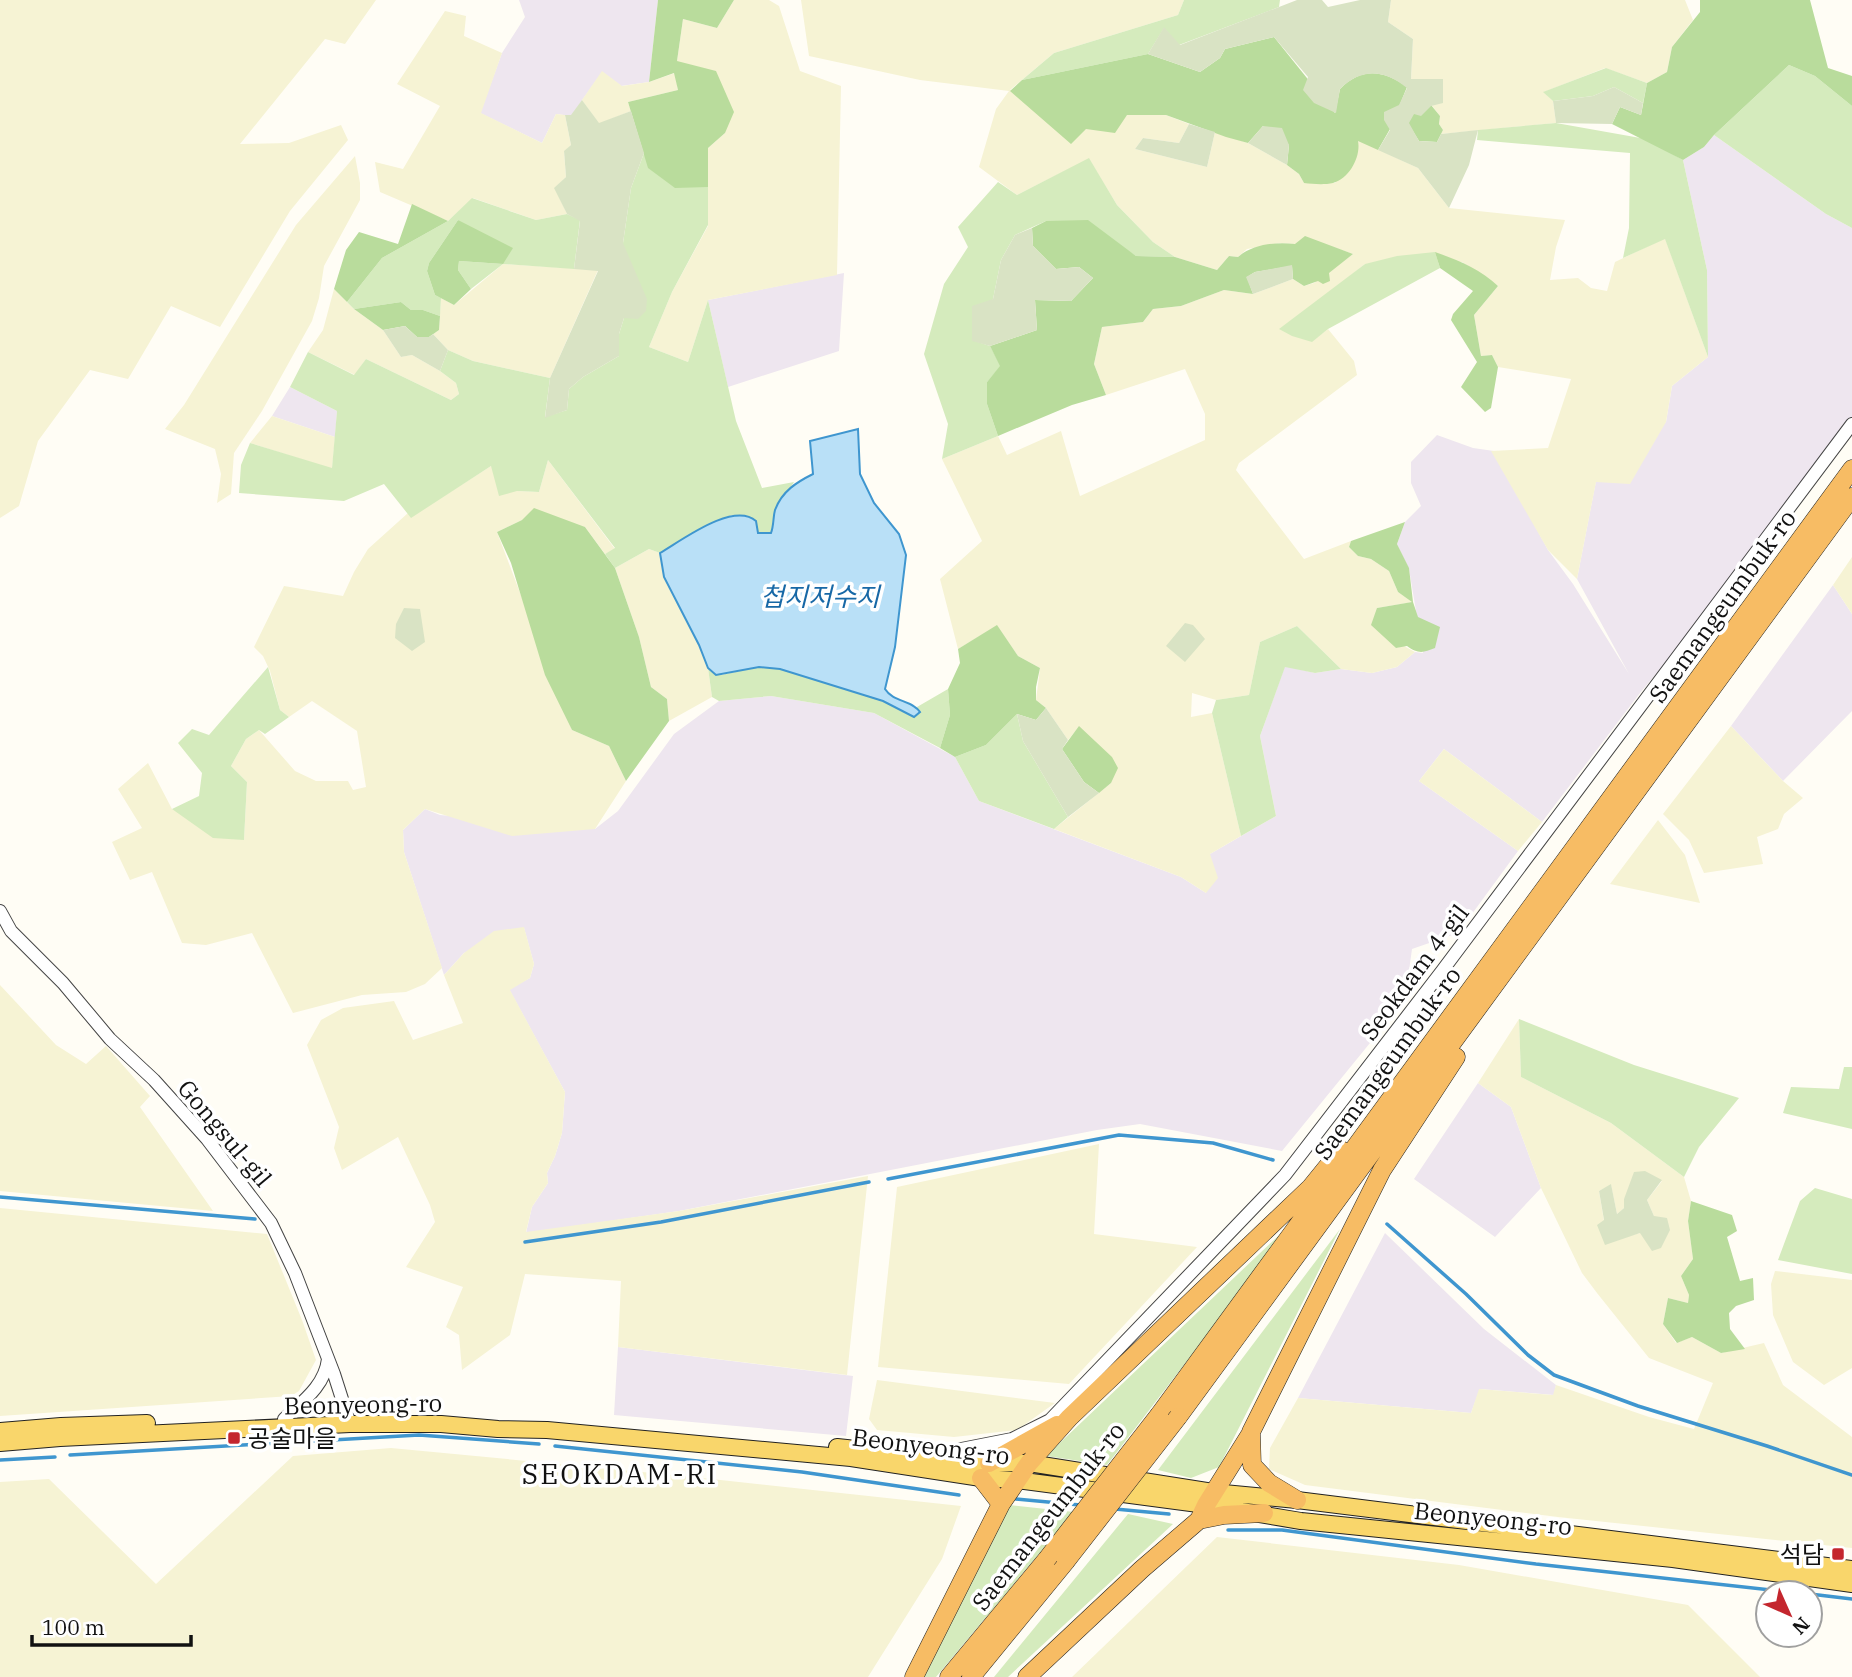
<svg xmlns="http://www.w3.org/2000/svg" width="1852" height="1677" font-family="'IBM Plex Serif','Noto Sans KR',serif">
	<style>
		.industrial { fill: #eee6ef }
		.farmland { fill: #f6f3d4; fill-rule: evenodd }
		.green { fill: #d5ebbd }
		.forest { fill: #b9dc9c }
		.cemetery { fill: #d9e3c4 }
		.water { fill: #b9e0f7; stroke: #3f96cf; stroke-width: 2 }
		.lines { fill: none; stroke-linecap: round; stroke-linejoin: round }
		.stream { stroke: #3f96cf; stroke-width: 3.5 }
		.tertiary-casing { stroke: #444; stroke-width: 14 }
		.primary-casing { stroke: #222; stroke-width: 18 }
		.trunk-casing { stroke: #222; stroke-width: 19 }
		.tertiary { stroke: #fff; stroke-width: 12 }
		.primary { stroke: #f9d66b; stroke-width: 16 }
		.trunk { stroke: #f7bc64; stroke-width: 18 }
		.trunk-bridge-casing { stroke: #222; stroke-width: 19; stroke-linecap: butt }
		.trunk-bridge { stroke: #f7bc64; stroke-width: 18 }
		.poi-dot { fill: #c4262e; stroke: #fff; stroke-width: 2.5 }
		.labels { text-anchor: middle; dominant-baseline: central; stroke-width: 7; stroke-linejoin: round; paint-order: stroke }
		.street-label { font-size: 24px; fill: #111; stroke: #fff }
		.poi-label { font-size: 24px; fill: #111; stroke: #fff; text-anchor: start }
		.water-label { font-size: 26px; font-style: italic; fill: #1768a6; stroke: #fff }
		.quarter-label { font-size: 28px; letter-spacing: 2px; fill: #111; stroke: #fff }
	</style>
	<rect width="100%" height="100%" fill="#fffdf5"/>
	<!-- industrial -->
	<path class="industrial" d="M519,0H658L649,82L621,86L602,72L571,116L556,114L542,143L480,113L502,53L525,17Z
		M1714,135L1826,214L1852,228V435L1796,507L1640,693L1542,822L1444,749L1419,781L1518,851L1458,933L1412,949L1405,1000L1282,1151L1140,1124L1097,1130L679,1211L526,1233L532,1207L548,1183L547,1173L555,1156L562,1133L565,1092L509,989L530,978L534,964L524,928L464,953L444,975L404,852L403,830L425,809L440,815L595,829L618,811L674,734L719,701L771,696L874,713L955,757L979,801L1181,877L1206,893L1210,854L1276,816L1260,736L1285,666L1315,673L1341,669L1372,673L1397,667L1415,652L1423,653L1409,569L1397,544L1405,522L1421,506L1411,483V462L1437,435L1473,448L1494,451L1548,550L1573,584L1629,674L1577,579L1596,481L1666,422L1672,386L1708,357L1707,270L1683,160L1704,147Z
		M844,273L839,351L728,387L708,300Z
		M290,387L337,411L335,437L272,416Z
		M1833,585L1852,614V711L1783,781L1731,726Z
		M1478,1083L1511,1107L1541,1188L1495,1237L1414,1179Z
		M1385,1233L1484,1329L1556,1385L1554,1395L1480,1389L1471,1413L1298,1398Z
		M618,1347L853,1376L846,1436L614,1415Z"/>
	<!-- farmland -->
	<path class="farmland" d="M0,0H376L345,44L325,39L240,144L289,143L341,125L348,140L290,211L220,327L171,306L128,379L90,370L38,441L19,506L0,518Z
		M734,0H769L779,6L800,71L841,86L837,275L708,300L688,362L649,347L672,292L708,226V148L725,133L677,61L683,19L717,28Z
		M801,0H1184L1178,15L1054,53L1010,90L1085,129L1127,115H1166L1189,124L1179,143L1143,138L1135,149L1207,167L1215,132L1248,143L1287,165L1299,174L1304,183H1335L1358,140L1418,168L1449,208L1565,220L1556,247L1550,280L1578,278L1591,288L1607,291L1615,262L1665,238L1708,357L1672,386L1666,422L1630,484L1596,482L1577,579L1548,550L1491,451L1548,448L1571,379L1498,367L1492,355L1481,356L1474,315L1498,286L1462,262L1365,264L1325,296L1312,341L1328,329L1354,361L1357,375L1239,463L1236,470L1304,559L1351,541L1349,547L1358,556L1371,559L1389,571L1398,592L1413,602L1377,608L1396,648L1404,646L1415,652L1397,667L1372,673L1341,669L1297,626L1260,642L1249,695L1216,700L1192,693L1191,717L1212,713L1241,836L1210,854L1218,878L1206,893L1181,877L1054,829L1111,783L1090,738L1079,727L1068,740L1046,708L1036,700L1040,668L1018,656L997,626L958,649L940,579L982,541L942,459L998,436L1007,455L1061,431L1080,496L1205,440V414L1185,369L1106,395L1094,364L1102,327L1143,322L1153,309L1181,306L1224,290L1253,294L1293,279L1304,286L1314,283L1353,254L1333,247L1280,243L1247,249L1238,257L1229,256L1217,270L1175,257L1153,242L1117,205L1089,159L1017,195L979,167L996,109L1009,91L920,80L809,56Z
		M1391,0H1685L1693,20L1672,47L1667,72L1647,83L1605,68L1544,92L1553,101L1556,123L1441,134L1443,130L1439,124L1440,116L1411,79L1413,39L1388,22Z
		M445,11L466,16L464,36L502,53L481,113L542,143L556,114L565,115L571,145L564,152L566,177L555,188L567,214L536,220L473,198L448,221L380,192L375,162L403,169L440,106L397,84Z
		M602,71L622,86L649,82L675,73L678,90L628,102L631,111L599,124L582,100Z
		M355,156L360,183V200L324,266L319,298L312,321L262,411L234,453L231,494L217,503L221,474L215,449L165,429L184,405L296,225Z
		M503,264L598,270L550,378L473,361L448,350L433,334L439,330L441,298L454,305Z
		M334,289L354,309L383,330L401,357L412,355L440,371L456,383L459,394L451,400L366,359L355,375L308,352L323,330Z
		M272,416L335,437L332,469L250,443Z
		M548,460L615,549L605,554L585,527L522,520L497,532L572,730L609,746L626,781L595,829L512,836L425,809L403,830L404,852L442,968L425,984L406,992L362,995L293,1013L252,933L206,945L182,943L152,872L130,880L112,842L142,828L118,789L148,763L172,809L244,840L247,782L231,766L246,739L259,730L295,771L316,781H348L353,790L366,787L357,731L312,701L289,717L280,710L270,671L263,656L254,647L284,586L343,596L354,572L368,549L408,513L411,517L491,466L517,491L539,492Z
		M649,549L660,553L662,570L699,645L708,668L712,697L669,721L667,699L651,687L639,637L615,568Z
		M1852,557V614L1833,585Z
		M1731,726L1783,781L1803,798L1784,814L1778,829L1757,837L1763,864L1704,873L1689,840L1663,814Z
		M1444,749L1542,822L1518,851L1419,781Z
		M1658,820L1685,855L1700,903L1610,884Z
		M524,927L534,964L530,978L510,990L565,1092L562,1133L555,1156L547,1173L548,1183L532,1207L526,1232L679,1211L868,1176L847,1375L618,1347L621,1281L525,1274L510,1335L462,1370L459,1335L446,1327L463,1287L406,1267L435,1222L430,1205L398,1137L342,1170L334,1148L339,1127L307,1045L321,1020L343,1008L394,1001L413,1040L463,1023L444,975L464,953L494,931Z
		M0,985L56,1045L86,1064L106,1046L150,1096L140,1107L213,1211L0,1191Z
		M1519,1019L1521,1077L1611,1123L1684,1177L1691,1201L1688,1221L1693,1259L1681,1276L1689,1295L1688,1303L1668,1298L1663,1324L1676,1343L1692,1337L1721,1353L1764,1343L1783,1385L1852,1437V1548L1558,1517L1305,1485L1269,1469L1270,1448L1298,1398L1471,1413L1479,1389L1553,1395L1556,1385L1649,1417L1694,1429L1713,1383L1649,1358L1597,1293L1582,1273L1541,1188L1511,1107L1478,1083ZM1662,1181L1647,1200L1654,1216L1640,1233L1629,1236L1604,1221L1599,1191L1611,1185L1617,1214L1624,1208V1199Z
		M1099,1144L1094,1234L1197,1247L1069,1384L878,1367L897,1187Z
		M0,1208L267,1234L302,1320L316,1360L299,1391L291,1396L0,1416Z
		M1775,1271L1852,1280V1368L1824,1385L1793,1362L1773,1315L1771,1284Z
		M877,1380L1055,1403L1017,1430L954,1437L877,1430L869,1419Z
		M391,1448L684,1476L961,1506L942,1559L868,1677H0V1482L49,1479L156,1584L293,1456Z
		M1217,1537L1459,1565L1688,1605L1760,1677H1072Z"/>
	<!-- green -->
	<path class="green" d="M1184,0H1280L1279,7L1179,45L1164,28L1148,54L1022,80L1054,53L1178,15Z
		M1789,65L1815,76L1852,106V228L1826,214L1714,135Z
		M1606,68L1647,83L1643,103L1614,87L1593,96L1553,101L1543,92Z
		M1556,123L1646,139L1683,160L1707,270L1708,357L1665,239L1623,258L1629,228L1630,153L1477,140L1478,130Z
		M644,153L649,168L675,187H708V225L672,292L649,347L688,362L708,300L736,421L762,488L794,482L774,513L771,533L758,534L732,515L698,530L660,553L649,549L615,568L605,554L615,548L548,460L539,492L517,491L499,496L491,466L411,518L384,484L344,501L239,493L241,465L250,443L332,468L337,411L290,387L308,352L354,375L366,359L451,400L459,394L456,383L440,371L448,350L473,361L550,378L545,417L567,410L569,389L583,377L619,356V334L624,318L623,243L631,188Z
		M1089,158L1117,205L1153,242L1175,257L1136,256L1120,246L1046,221L1015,235L1001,260L993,299L972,340L990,346L1001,366L987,382V404L998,436L942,459L948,424L924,354L944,284L968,247L958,227L998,182L1017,195Z
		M472,198L536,220L567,214L580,220L574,269L503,264L471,289L458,270L459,261L503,264L458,220L429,263L427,271L435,295L441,298L440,316L423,310H411L401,302L354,309L347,302L382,258L448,221Z
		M1435,252L1440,268L1328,329L1312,342L1292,336L1279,329L1365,264L1397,256Z
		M1297,626L1341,669L1315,673L1285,667L1260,736L1276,816L1241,836L1212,713L1216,700L1249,695L1260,642Z
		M268,667L280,710L289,717L265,734L259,730L246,739L231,766L247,782L244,840L213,838L172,809L199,796L202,773L178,743L192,729L209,735Z
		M759,667C789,667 890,700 914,717L920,713L917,707L948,689L950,715L940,748L874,713L771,696L719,701L712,697L708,668L716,675H721Z
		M1017,714L1023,741L1068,817L1054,829L979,801L955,757L986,745Z
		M1519,1019L1634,1065L1739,1098L1699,1147L1684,1177L1611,1123L1521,1077Z
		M1844,1067H1852V1129L1783,1113L1791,1087L1839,1089Z
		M1815,1188L1852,1199V1274L1778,1260L1800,1201Z
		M1296,1219L1107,1465L1046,1456Z
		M1340,1229L1219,1467L1191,1478L1158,1470Z
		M1009,1505L1074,1512L936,1677H920Z
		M1128,1514L1173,1524L1008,1677H994Z"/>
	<!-- forest -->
	<path class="forest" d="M658,0H734L717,28L683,19L677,61L716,71L734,112L725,133L708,148V187L675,188L648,168L628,102L678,90L674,73L649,82Z
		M1700,0H1810L1828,68L1852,76V106L1815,76L1789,65L1714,135L1704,147L1683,160L1612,124L1620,107L1641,115L1647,83L1667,72L1672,47L1700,12Z
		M1274,37L1335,113L1340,89C1362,67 1383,70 1407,87L1390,129L1378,150L1358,141C1361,156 1350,178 1333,183C1324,185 1313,184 1304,183L1299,174L1287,165L1289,145L1263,126L1248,143L1226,137L1166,115H1127L1115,133L1086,129L1071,144L1010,91L1022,80L1148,54L1200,72L1220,58L1225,49Z
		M1431,105L1440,116L1439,124L1443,130L1437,142L1419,141L1408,123L1414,113L1421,115Z
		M412,204L448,221L382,258L347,302L334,289L346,250L359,232L398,244Z
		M458,220L513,248L503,264L459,261L458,270L471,289L454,305L435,295L427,271L429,263Z
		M1088,220L1136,256L1175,257L1217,270L1229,256L1238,257C1253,244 1275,242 1295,244L1305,236L1353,254L1329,273L1330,281L1323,284L1318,281L1304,286L1293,279L1292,266L1255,272L1247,277L1253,294L1224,290L1181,306L1153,309L1143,322L1102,327L1094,364L1106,395L1072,405L998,436L987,404V382L1000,366L990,346L1037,330L1035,300L1071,301L1093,278L1079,267L1056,269L1033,246L1032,228L1046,221Z
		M1435,252C1458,260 1480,269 1498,286L1474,315L1481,356L1492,355L1498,367L1491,408L1485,412L1461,387L1477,362L1451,320L1453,314L1473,291L1440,268Z
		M401,302L411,310H423L440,316L439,330L429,337H417L405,326L383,330L354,309Z
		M534,508L585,527L615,568L639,637L651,687L667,699L669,721L626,781L609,746L572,730L545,675L511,563L497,532L522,520Z
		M1405,522L1397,544L1409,568L1413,602L1418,617L1440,627L1435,648C1423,653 1418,654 1407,646L1396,648L1371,625L1377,608L1412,602L1398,592L1389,571L1371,559L1358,556L1349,547L1351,541Z
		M997,625L1018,656L1040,668L1036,687V700L1046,708L1036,720L1017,714L986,745L955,757L940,748L950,715L948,689L960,663L958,649Z
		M1079,726L1112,757L1118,768L1111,783L1099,793L1084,782L1062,749Z
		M1691,1201L1732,1215L1737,1231L1727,1237L1740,1281L1753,1278L1754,1300L1736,1306L1729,1313L1730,1329L1745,1349L1721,1353L1692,1337L1677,1343L1663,1324L1668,1298L1688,1303L1689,1295L1681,1276L1693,1259L1688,1221Z"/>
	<!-- cemetery -->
	<path class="cemetery" d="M1297,0H1322L1328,7L1360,0H1391L1388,22L1413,39L1411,79H1443V103L1431,106L1421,116L1414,114L1409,123L1419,141L1437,142L1441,134L1478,130L1469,165L1449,208L1418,168L1378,150L1390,130L1384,120V112L1399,105L1407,88C1384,69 1361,68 1340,89L1336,113L1314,103L1303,90L1308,77L1274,37L1225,49L1220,58L1200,72L1148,54L1164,27L1180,45Z
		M1614,87L1643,103L1641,115L1620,107L1612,124L1556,123L1553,101L1593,96Z
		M582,100L599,123L631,111L644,153L631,188L623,243L647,299L646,311L638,319L624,318L619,334V356L583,377L569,389L567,410L545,418L550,378L598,271L574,269L580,221L567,214L554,188L566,177L564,151L571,145L565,115H571Z
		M1189,124L1215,132L1207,167L1135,149L1143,138L1179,143Z
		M1263,126L1282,128L1289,145L1287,165L1248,143Z
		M1032,228L1033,246L1056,269L1079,267L1093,278L1071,301L1035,300L1037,330L990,346L972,341V306L993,299L1001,260L1015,235Z
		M1292,265L1293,279L1253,294L1246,277L1255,272Z
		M405,326L417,337H429L433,334L448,350L440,371L412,355L401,357L383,330Z
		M404,608L420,609L425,642L412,651L395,638L396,624Z
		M1185,623L1193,625L1205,639L1185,662L1166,646Z
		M1046,708L1068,740L1062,749L1084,782L1099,793L1068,817L1023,741L1017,714L1036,720Z
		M1645,1171L1662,1180L1647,1200L1654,1216L1667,1218L1670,1230L1661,1248L1652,1251L1640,1233L1605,1245L1597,1225L1604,1220L1599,1191L1611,1184L1617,1214L1624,1208V1199L1634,1172Z"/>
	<!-- water -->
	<path class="water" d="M858,429L860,474L874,503L899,534L906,555L895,647L885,689C893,702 912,700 920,712L914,717L883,701L780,669L759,667L716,675L708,668L699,645L664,577L660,553C681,541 733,501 756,521L758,533H771C774,525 773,517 775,510C782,491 797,482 813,474L810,441Z"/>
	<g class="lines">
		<!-- stream -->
		<path class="stream" d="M888,1179L1119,1135L1213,1143L1273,1160
			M0,1197L255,1219
			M1387,1224L1466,1294L1528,1355L1554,1375L1638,1406L1767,1446L1852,1475
			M525,1242L661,1222L869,1182
			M555,1446L802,1472L959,1495
			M70,1455L419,1435L539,1444
			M0,1460L55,1457
			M1016,1499L1080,1505
			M1115,1509L1169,1514
			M1228,1530H1282L1536,1564L1798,1593
			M1810,1594L1852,1599"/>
		<!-- tertiary casing -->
		<g class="tertiary-casing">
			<path id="tertiary" d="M0,911L11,931L63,983L110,1039L154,1080L207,1139L271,1223L295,1273L334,1374L350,1424
				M284,1419C302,1402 325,1386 328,1359
				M935,1457L951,1451L1012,1439L1050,1420L1285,1175L1442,971L1852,424"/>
		</g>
		<!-- primary casing -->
		<g class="primary-casing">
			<path id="primary" d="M0,1431L61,1426L147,1423
				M0,1443L60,1438L350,1424H441L498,1429L547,1430L851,1458L981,1478L1016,1480L1206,1505L1301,1521L1673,1559L1852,1584
				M837,1447L989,1463H1029L1213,1492L1297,1500L1852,1569"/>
		</g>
		<!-- trunk casing -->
		<g class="trunk-casing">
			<path id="trunk" d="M1159,1415L1852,469
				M1178,1417L1852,497
				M989,1463L1057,1425
				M981,1478L1001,1504
				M1297,1500L1269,1483L1252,1465L1251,1432L1382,1170L1456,1057
				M1199,1520L1206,1505L1251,1433
				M914,1677L1001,1504L1029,1463L1069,1418L1311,1187L1341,1150
				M949,1677L1047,1559
				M971,1677L1066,1561
				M1027,1677L1142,1569L1199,1520L1224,1515L1264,1513"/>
		</g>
		<!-- tertiary -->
		<use href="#tertiary" class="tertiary"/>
		<!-- primary -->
		<use href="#primary" class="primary"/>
		<!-- trunk -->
		<use href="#trunk" class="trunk"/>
		<!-- trunk-bridge casing -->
		<g class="trunk-bridge-casing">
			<path id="trunk-bridge" d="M1047,1559L1159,1415
				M1066,1561L1178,1417"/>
		</g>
		<!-- trunk-bridge -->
		<use href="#trunk-bridge" class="trunk-bridge"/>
	</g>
	<!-- markers -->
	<g class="poi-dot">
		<rect x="227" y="1431" width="14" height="14" rx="3.5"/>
		<rect x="1831" y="1547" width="14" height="14" rx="3.5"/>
	</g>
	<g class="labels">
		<!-- street labels -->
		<g class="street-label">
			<text transform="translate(1722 606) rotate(-54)">Saemangeumbuk-ro</text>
			<text transform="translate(1414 972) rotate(-53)">Seokdam 4-gil</text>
			<text transform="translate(1387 1063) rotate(-54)">Saemangeumbuk-ro</text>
			<text transform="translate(225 1133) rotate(50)">Gongsul-gil</text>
			<text transform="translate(363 1404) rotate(-1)">Beonyeong-ro</text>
			<text transform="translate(931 1446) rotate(7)">Beonyeong-ro</text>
			<text transform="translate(1048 1516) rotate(-52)">Saemangeumbuk-ro</text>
			<text transform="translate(1493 1518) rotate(6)">Beonyeong-ro</text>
		</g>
		<!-- poi labels -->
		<g class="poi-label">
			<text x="248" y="1438">공술마을</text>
			<text x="1824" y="1554" text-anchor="end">석담</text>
		</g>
		<!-- water labels -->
		<g class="water-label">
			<text x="820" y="596">첩지저수지</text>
		</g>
		<!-- quarter labels -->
		<g class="quarter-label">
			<text x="620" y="1473">SEOKDAM-RI</text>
		</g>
	</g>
	<!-- north arrow -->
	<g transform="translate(1789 1614) rotate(135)"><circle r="33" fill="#ffffff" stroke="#a0a0a0" stroke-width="2"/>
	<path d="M0-5L12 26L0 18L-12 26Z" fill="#c4262e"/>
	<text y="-10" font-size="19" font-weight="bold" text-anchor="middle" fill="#111111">N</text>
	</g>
	<!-- scale -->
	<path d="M32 1635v10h159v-10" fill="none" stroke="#111111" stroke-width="3.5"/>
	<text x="42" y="1635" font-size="21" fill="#111111" stroke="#ffffff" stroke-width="5" paint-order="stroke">100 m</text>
</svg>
